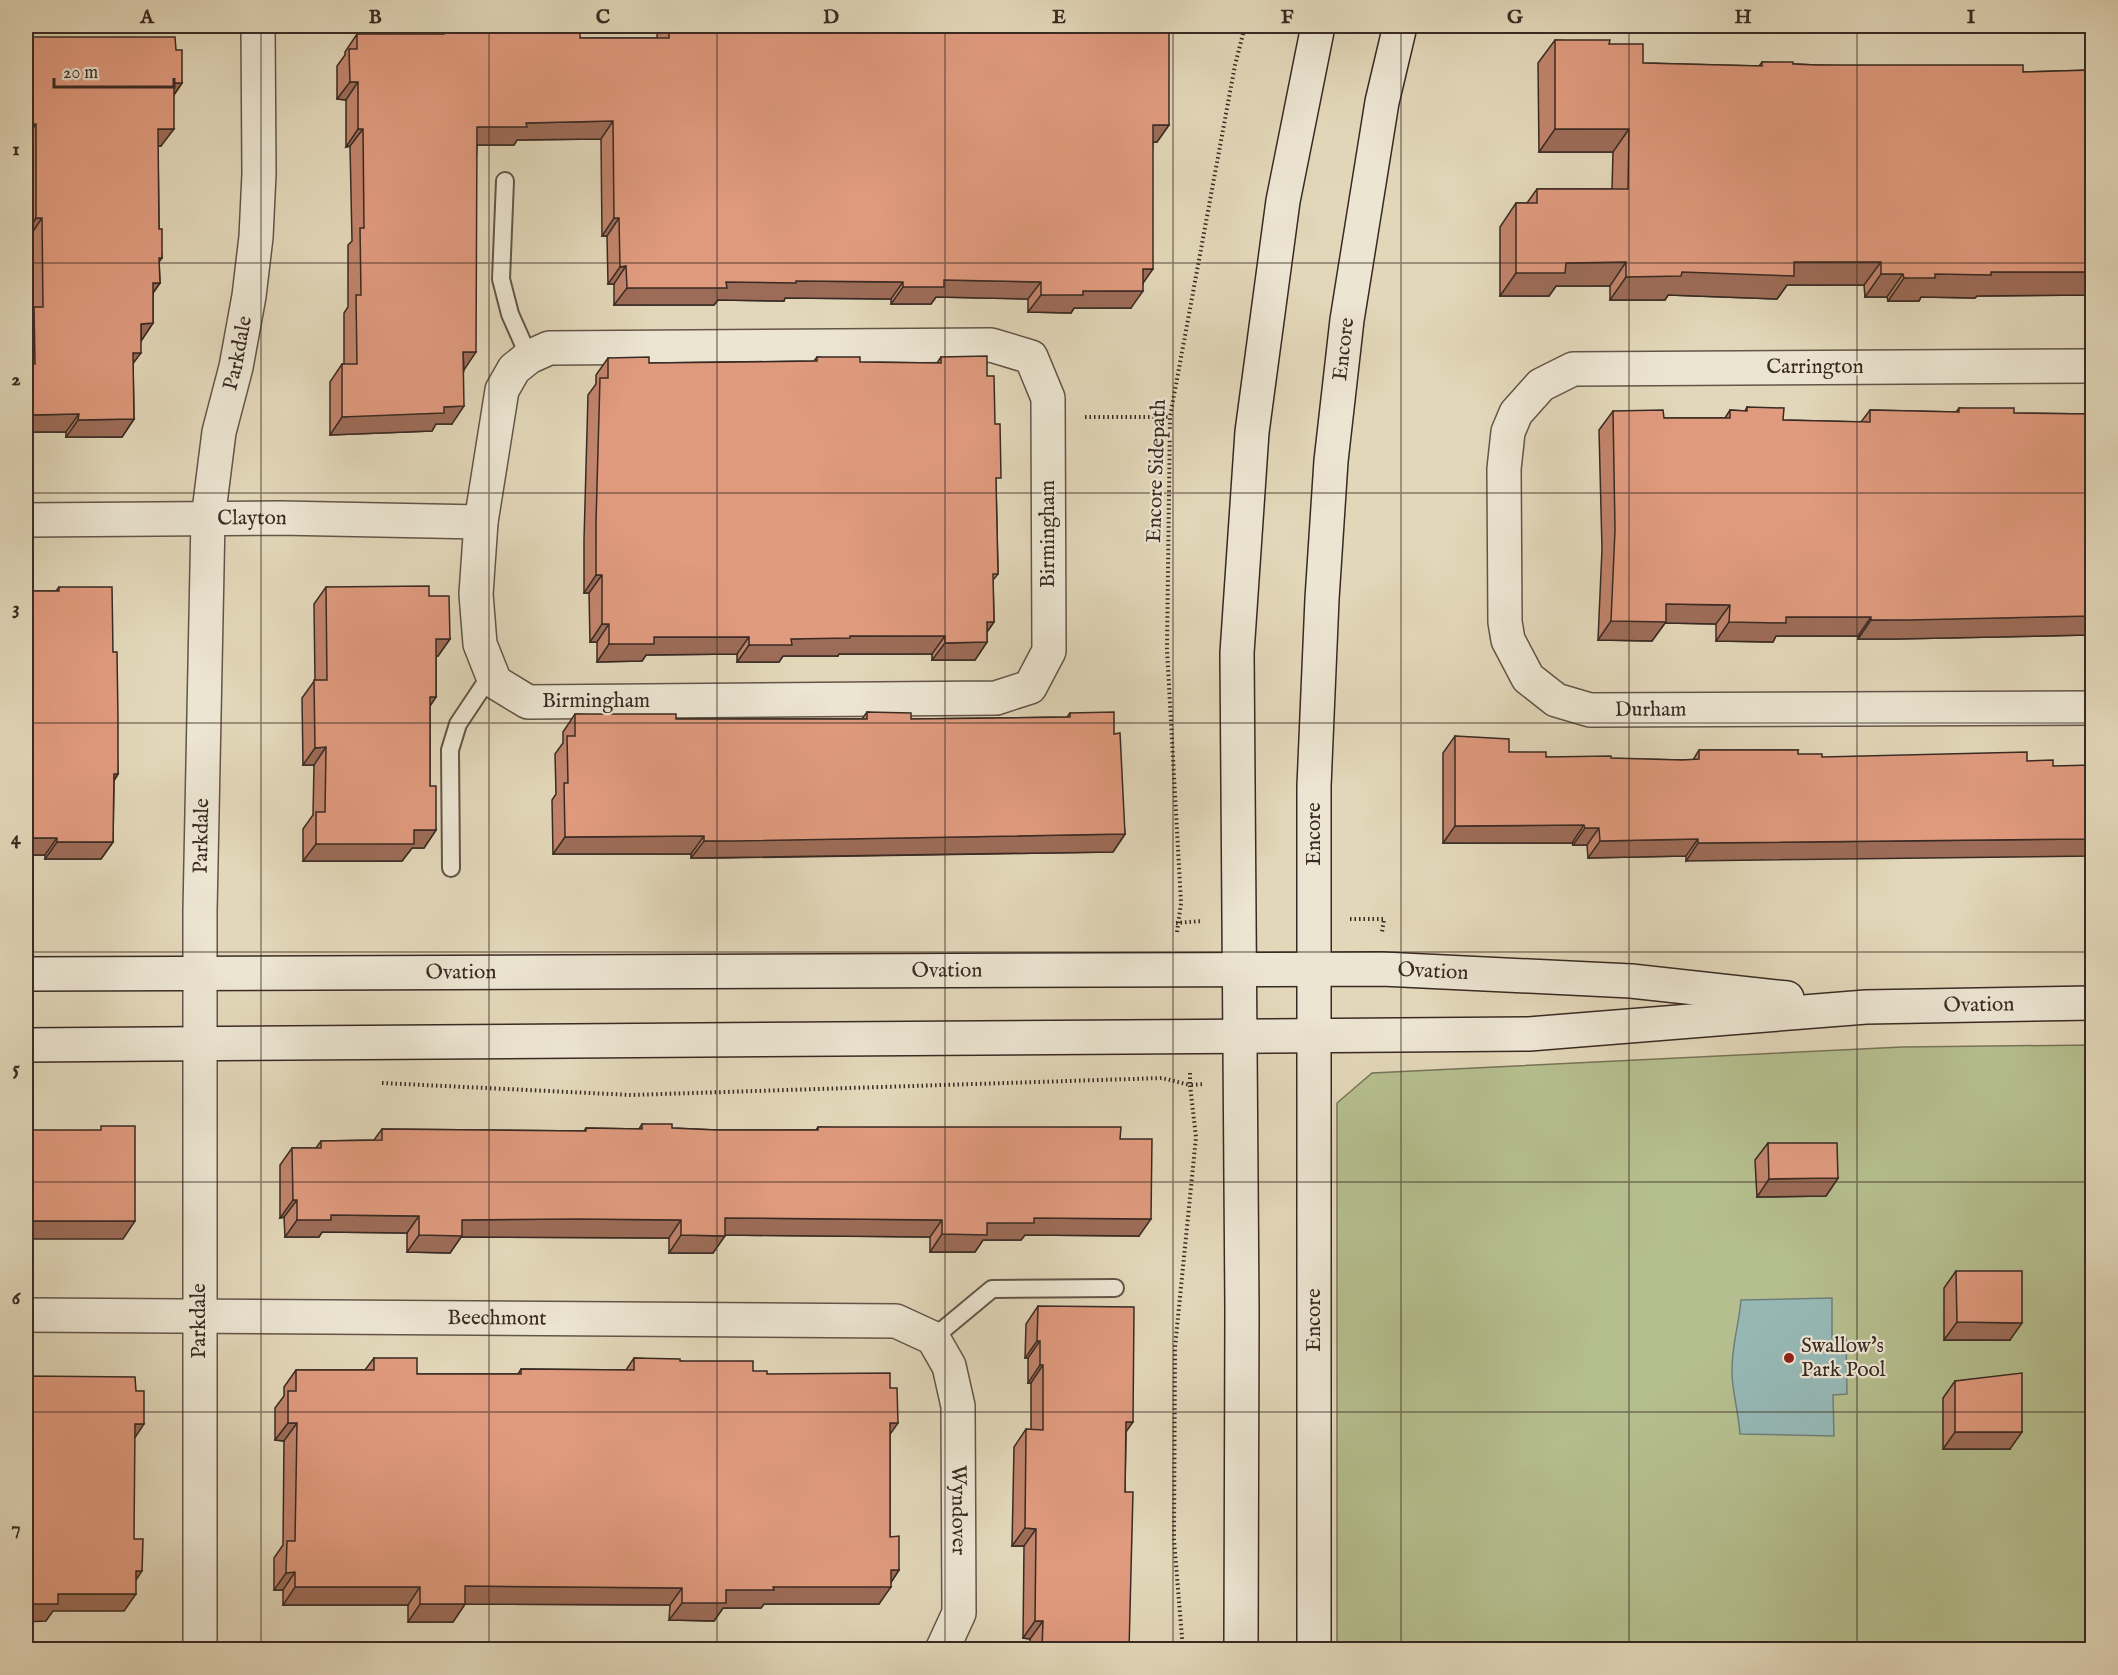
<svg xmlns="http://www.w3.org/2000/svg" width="2118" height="1675" font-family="'IM FELL English',serif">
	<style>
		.green { fill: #b5be8e; stroke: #777458; stroke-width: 1.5 }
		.water { fill: #96b8b5; stroke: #717f7b; stroke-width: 1.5 }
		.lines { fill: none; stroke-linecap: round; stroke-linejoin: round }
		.lane-casing { stroke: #635548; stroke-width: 20 }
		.street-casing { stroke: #635548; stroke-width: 36 }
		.secondary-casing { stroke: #392a23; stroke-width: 36 }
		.path { stroke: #392a23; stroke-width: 4; stroke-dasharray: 1.5 3; stroke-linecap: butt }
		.lane { stroke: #ece5d2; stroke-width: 16 }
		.street { stroke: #ece5d2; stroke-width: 33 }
		.secondary { stroke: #ece5d2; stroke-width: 33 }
		.wall { fill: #c1846c; stroke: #392a23; stroke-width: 1.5 }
		.shaded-wall { fill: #9d6c58; stroke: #392a23; stroke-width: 1.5 }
		.building { fill: #e09a7e; stroke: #392a23; stroke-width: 1.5 }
		.grid { fill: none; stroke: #392a23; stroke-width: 1.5; stroke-opacity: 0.55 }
		.poi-dot { fill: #8f2418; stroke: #ece5d2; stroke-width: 2 }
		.labels { text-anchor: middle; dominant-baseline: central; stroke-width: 4.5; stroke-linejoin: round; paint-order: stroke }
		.street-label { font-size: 21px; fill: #392a23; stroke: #ece5d2 }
		.poi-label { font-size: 21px; fill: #392a23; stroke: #ece5d2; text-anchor: start }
		.neatline { fill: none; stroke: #392a23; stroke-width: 2 }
		.grid-label { font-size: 20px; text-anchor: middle; font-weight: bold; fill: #392a23 }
	</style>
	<rect width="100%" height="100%" fill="#e2d7b9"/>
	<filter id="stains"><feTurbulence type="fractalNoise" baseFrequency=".00333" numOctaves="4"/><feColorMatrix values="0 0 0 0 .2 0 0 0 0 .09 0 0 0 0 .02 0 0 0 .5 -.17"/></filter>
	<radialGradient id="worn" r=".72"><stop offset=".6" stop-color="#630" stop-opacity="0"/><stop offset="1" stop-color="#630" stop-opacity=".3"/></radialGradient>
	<!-- green -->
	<path class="green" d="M2092,1045V1649L1337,1650V1103L1372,1073L1902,1047Z"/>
	<!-- water -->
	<path class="water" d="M1832,1298V1338H1846L1847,1394L1833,1395L1834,1436L1740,1434C1739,1414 1731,1387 1732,1369C1732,1345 1739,1324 1741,1300Z"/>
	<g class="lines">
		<!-- lane casing -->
		<g class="lane-casing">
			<path id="lane" d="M505,181L501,279L510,314L529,357
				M451,868L450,750L458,724L492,673
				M933,1338L992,1289L1115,1288"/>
		</g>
		<!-- street casing -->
		<g class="street-casing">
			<g id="street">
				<path d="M991,345L1031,357L1048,398L1049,651L1030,687L996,698L528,702L495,682L480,644L476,594L481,522L502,390L514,369L529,357L549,348Z"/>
				<path id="s1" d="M2092,366L1573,369L1541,385L1516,413L1508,432L1504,469L1505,622L1508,640L1528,678L1556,700L1590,710L2092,708"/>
				<path id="s2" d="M26,520L280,518L481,522"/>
				<path id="s3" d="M26,1315L896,1321L933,1338L949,1366L958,1406L959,1613L942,1650"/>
				<path id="s4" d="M200,1650V911L208,519L219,432L236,367L249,296L256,237L259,174L258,26"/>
			</g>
		</g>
		<!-- secondary casing -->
		<g class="secondary-casing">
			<g id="secondary">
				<path id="s5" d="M26,974L1382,969L1631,981L1787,998"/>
				<path id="s6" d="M26,1045L1529,1034L1866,1007L2092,1003"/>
				<path d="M1241,1650L1242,1310L1237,653L1252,432L1283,201L1318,26"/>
				<path id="s7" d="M1314,1650V786L1322,599L1331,461L1347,320L1382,102L1400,26"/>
			</g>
		</g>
		<!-- path -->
		<path class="path" d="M1085,417H1170
			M1350,919H1384L1382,932
			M1176,923L1202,921
			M1177,932L1181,903L1167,649L1170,417L1235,65L1245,26
			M1190,1073V1085L1204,1084
			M382,1083L631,1095L1162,1078L1190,1085L1196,1137L1175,1347L1174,1540L1183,1650"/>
		<!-- lane -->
		<use href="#lane" class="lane"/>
		<!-- street -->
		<use href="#street" class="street"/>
		<!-- secondary -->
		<use href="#secondary" class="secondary"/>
	</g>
	<!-- wall -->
	<path class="wall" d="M438,26H487L488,33L580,38H657V35L664,26H749V32H841L846,26H898V30H953L956,26H1042V31L1169,125L1157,142H1153L1143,284L1131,308H1074L1071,313L1028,312V299L936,297L931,304H891V299L785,298L784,301L718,300L714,305H614V284H608L607,236H602L601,139L517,140L514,145H477L464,370L452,424H436L432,431L330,435V382L342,364H344V313L348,307V245L352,241L350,146L346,147V100L337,99V66L345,55V52L357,34H432Z
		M26,37L176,50L182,83L174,95L161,146H158L159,229L162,258L159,262L160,283L153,293V323L141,341L133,364L134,419L122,437H66V432H26V320L30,313V236H26Z
		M1555,40L1609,44L1643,63L1759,66L1762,62L1816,65L2023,72L2092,70V298V295L1977,296L1975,298L1921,297L1919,301H1888L1887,297H1865L1864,285H1787L1777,299L1668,295L1665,300H1610V286H1556L1549,296H1500V227L1516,203H1527L1537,189H1612L1613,152H1539L1538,63Z
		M817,357L860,362L937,363L941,357L987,376L996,485L998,574L993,580L994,622L987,632V642L975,660H932V654H839L838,656H783L779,662H737V654L646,655L642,661L597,662V642H590L589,593H584V540L588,395L596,384V375L608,358L649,363L814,361Z
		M1747,407L1783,420L1861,422L1870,410L1956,412L1959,408L2014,413L2092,414V640H2089V635L1896,639H1858V636H1776L1773,642L1716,641V624L1665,623L1652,641L1598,640L1602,549L1599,430L1613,411L1664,418H1725L1730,410L1745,411Z
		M59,587L113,652L118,774L114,781L113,842L101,859H45V855H26V591H56Z
		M326,587L429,596L450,639L438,656H436V697L430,706V786L436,830L424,848H412L402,861H303V829L313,815L314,765H303L302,698L315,680L314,604Z
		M867,712L911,719L1067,717L1070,713L1114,734L1125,834L1113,852L723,858H691V854H553L552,800L556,794L555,754L563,743V732L575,714L676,719H862Z
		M1455,736L1509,752L1546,757L1682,760H1693L1699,750H1798L1686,861V856L1588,858L1587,845H1573L1572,843H1443V753Z
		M642,1124L672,1128L717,1130H816L818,1127L1120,1139L1139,1236L1025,1235L1021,1240H983L975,1252H930V1237L725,1235L713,1253H669V1238L461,1237L450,1253L407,1252V1233L322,1232L319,1237H285L284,1217L280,1218V1165L292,1148H316L321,1141L374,1140L382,1129L584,1131L586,1128L639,1129Z
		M1768,1143L1838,1178L1826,1196L1757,1197L1755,1160Z
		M1956,1271L2010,1340H1944V1288Z
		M1038,1306L1126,1432L1125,1492L1129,1650H1030V1639L1023,1638L1024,1546H1012L1014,1447L1026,1429L1031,1430V1383H1028V1358H1025L1026,1324Z
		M374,1358L417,1374H518L521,1369L626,1370L634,1358L680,1361L767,1374L890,1434V1537L899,1570L891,1582L879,1604H764L761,1608H723L714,1621L669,1620L670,1605L465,1604L453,1622H408V1605H283V1590H274V1558L283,1545L284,1441L275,1440V1408L284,1396V1387L296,1370H365Z
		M1955,1381L2010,1449H1943V1398Z"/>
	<!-- shaded-wall -->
	<path class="shaded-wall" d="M350,82H358L346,100L337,99Z
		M174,83H182L170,100Z
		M613,121L601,139L517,140L514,145H465L477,127L526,123Z
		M26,124H36L26,139Z
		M1153,125H1169L1157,142H1140Z
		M158,129H174L161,146H146Z
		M358,129H363L350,146L346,147Z
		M1555,129H1629L1613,152H1539Z
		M36,218H42L30,236H26V234Z
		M614,218H619L607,236H602Z
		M1626,262L1610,286H1556L1549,296H1500L1516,273L1566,263Z
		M1794,262H1881L1864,285H1787L1777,299L1668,295L1665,300H1610L1626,277Z
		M626,266L614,284H608L620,267Z
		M1143,269H1153L1141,286Z
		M1991,272H2092V295L1977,296L1975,298L1921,297L1919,301H1888L1904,278L1935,274Z
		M1881,274H1903L1887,297H1865Z
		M944,280L1041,282L1028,299L936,297L931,304H891L903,287Z
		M796,281L903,282L891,299L785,298L784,301L718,300L714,305H614L627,288L726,282Z
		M153,283H160L147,301Z
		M1083,291H1143L1131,308H1074L1071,313L1028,312L1041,295Z
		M153,323L141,341V324Z
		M463,352H476L464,370Z
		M133,353H141L128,370Z
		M464,406L452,424H436L432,431L330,435L342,417L444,407Z
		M26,408H30L26,415Z
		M79,414L66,432H26V421L30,415Z
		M134,419L122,437H66L78,420Z
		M596,575H602L589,593H584Z
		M1666,604L1730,605L1716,624L1665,623L1652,641L1598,640L1611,621Z
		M2092,616V630L2089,635L1896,639H1858L1871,620Z
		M1786,617H1871L1858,636H1776L1773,642L1716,641L1729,622Z
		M987,622H994L982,639Z
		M602,624H609L597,642H590Z
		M850,636H945L932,654H839L838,656H783L779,662H737L749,645L791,639Z
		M654,637H749L737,654L646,655L642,661L597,662L609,644Z
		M436,639H450L438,656H423Z
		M987,642L975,660H932L945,643Z
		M430,697H436L424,714Z
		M326,747L314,765H303L315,748Z
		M114,774H118L106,792Z
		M1584,825L1572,843H1443L1455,826Z
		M1585,828H1599L1587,845H1573Z
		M414,830H436L424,848H412L402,861H303L316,844Z
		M1125,834L1113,852L691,858L704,841Z
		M704,836L691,854H553L565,837Z
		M26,838H57L45,855H26Z
		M1698,839L1686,856L1588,858L1600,841Z
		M2092,839V856L1686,861L1698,843Z
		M57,842H113L101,859H45Z
		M1838,1178L1826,1196L1757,1197L1769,1179Z
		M293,1200H297L284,1217L280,1218Z
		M331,1215L419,1216L407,1233L322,1232L319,1237H285L297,1220Z
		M725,1218L942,1220L930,1237L713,1235Z
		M1034,1218L1151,1219L1139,1236L1025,1235L1021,1240H983L975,1252H930L942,1234L987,1223Z
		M578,1219L681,1220L669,1238L461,1237L450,1253L407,1252L419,1235L462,1220Z
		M26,1221H135L123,1239H26Z
		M681,1235L725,1236L713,1253H669Z
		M1957,1322L2022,1323L2010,1340H1944Z
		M1037,1341H1040L1028,1358H1025Z
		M1040,1365H1043L1031,1383H1028Z
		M1126,1422H1133L1121,1439Z
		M288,1423H297L284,1441L275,1440Z
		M890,1423H898L886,1440Z
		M135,1424H144L132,1442Z
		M1955,1432H2022L2010,1449H1943Z
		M1025,1528L1036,1529L1024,1546H1012Z
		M891,1570H899L888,1587H891L879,1604H764L761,1608H723L714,1621L669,1620L682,1603L726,1590L773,1587Z
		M136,1571H142L130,1589Z
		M295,1572L283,1590H274L286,1573Z
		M465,1586L682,1588L670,1605L453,1604Z
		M295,1587H420L408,1605H283Z
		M58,1594H136L124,1611H53L46,1621L26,1622V1604Z
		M420,1604H465L453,1622H408Z
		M1035,1621H1043L1030,1639L1023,1638Z"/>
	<!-- building -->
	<path class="building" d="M444,26H487L488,33H580V38H669V26H749V32H853V26H898V30H961V26H1042V31L1169,32V125H1153V269H1143V291H1083V295H1041V282L944,280V287H903V282L796,281V283L726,282L727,288H627L626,266L620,267L619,218H614L613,121L526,123L527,127H477L476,352H463L464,406L444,407V413L342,417V364H357L356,295H361L360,228H364L363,129H358V82H350L349,49H357V34H444Z
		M26,37H175L176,50H182V83H174V129H158L159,229H162V258H159L160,283H153V323L141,324V353H133L134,419L78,420L79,414L30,415V408H26V364H35L34,307H43L42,218H36V124H26Z
		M1555,40H1610L1609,44H1643V63L1762,66V62H1793V64L1816,65H2023V72L2092,70V272H1991V275L1935,274V278H1904L1903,274H1881V262H1794V276L1682,272L1681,276L1626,277V262L1566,263L1565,273H1516V203H1537V189H1628L1629,129H1555Z
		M987,356V376H994L995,424H1000L1001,478H996L998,574H993L994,622H987V642L945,643V636H850V638L791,639L792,645H749V637H654V644H609V624H602V575H596V522L600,378H608V358L649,357V363L817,361V357H860V362L941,363V357Z
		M1747,407L1784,408L1783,420L1870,422V410L1959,412V408H2014V413L2092,414V616L1909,620H1871V617H1786V623L1729,622L1730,605L1666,604V622L1611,621L1615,530L1613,411L1663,410L1664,418H1730V410L1747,411Z
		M429,586V596H449L450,639H436V697H430V786H436V830H414V844H316V812H325L326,747L315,748L314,680H327L326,587Z
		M59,587H112L113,652H117L118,719V774H114L113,842H57V838H26V591H59Z
		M867,712L911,713V719L1070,717V713L1114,712V734L1120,733L1125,834L735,841H704V836L565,837L564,783H568L567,736H575V714H676V719H867Z
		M1455,736L1509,739V752H1546V757L1611,756V758L1682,760L1699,759V750H1798V754H1822V757L2027,752V761L2053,760V766L2092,765V839L1698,843V839L1600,841L1599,828H1585L1584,825L1455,826Z
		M642,1124H672V1128L717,1130H818V1127H1121L1120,1139H1152L1151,1219L1034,1218V1223H987V1235L942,1234V1220L725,1218V1236L681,1235V1220L578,1219L462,1220V1236L419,1235V1216L331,1215V1220H297V1200H293L292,1148H321V1141L382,1140V1129L586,1131V1128L642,1129Z
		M101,1126H135V1221H26V1130H101Z
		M1768,1143H1837L1838,1178L1769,1179Z
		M1956,1271H2022V1323L1957,1322Z
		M1038,1306L1134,1307L1133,1422H1126L1125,1492H1133L1129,1650H1042L1043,1621H1035L1036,1529L1025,1528L1026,1429L1043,1430V1365H1040V1341H1037Z
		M374,1358H417V1374H521V1369L634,1370V1358L680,1359V1361H753V1371H767V1374L890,1373V1388H897L898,1423H890V1537L899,1536V1570H891V1587H773L774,1590H726V1603H682V1588L465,1586V1604H420V1587H295V1572L286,1573L287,1541H295L297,1423H288V1391H296V1370H374Z
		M2022,1373V1432H1955V1381Z
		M26,1376L135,1377L136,1391H144V1424H135L134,1539H143L142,1571H136V1594H58V1604H26Z"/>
	<!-- grid -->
	<path class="grid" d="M261,26V1650M489,26V1650M717,26V1650M945,26V1650M1173,26V1650M1401,26V1650M1629,26V1650M1857,26V1650M26,263H2092M26,493H2092M26,723H2092M26,952H2092M26,1182H2092M26,1412H2092"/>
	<!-- markers -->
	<circle class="poi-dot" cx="1789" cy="1358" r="6"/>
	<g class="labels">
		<!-- street labels -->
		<g class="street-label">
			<text stroke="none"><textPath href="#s7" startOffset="1302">Encore</textPath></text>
			<text stroke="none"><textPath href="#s4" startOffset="1300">Parkdale</textPath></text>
			<text x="1815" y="367">Carrington</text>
			<text transform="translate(1157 471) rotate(-88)">Encore Sidepath</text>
			<text stroke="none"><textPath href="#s2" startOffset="226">Clayton</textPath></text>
			<text transform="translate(1048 534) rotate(-90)">Birmingham</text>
			<text x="596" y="701">Birmingham</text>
			<text stroke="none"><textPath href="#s1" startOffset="996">Durham</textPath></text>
			<text transform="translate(1314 834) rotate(-90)">Encore</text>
			<text stroke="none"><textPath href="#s4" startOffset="814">Parkdale</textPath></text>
			<text stroke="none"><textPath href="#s5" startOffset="435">Ovation</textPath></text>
			<text stroke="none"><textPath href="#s5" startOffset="921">Ovation</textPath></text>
			<text stroke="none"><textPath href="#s5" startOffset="1407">Ovation</textPath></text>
			<text stroke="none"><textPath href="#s6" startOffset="1954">Ovation</textPath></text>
			<text stroke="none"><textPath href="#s3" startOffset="471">Beechmont</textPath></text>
			<text transform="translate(1314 1320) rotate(-90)">Encore</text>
			<text transform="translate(199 1321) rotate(-90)">Parkdale</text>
			<text stroke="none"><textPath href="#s3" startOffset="1088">Wyndover</textPath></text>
		</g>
		<!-- poi labels -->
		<g class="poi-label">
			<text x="1801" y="1346">Swallow's<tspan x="1801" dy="24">Park Pool</tspan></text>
		</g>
	</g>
	<!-- margin -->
	<rect width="2118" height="1675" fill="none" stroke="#e2d7b9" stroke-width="66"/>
	<!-- scale -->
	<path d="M54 78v9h120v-9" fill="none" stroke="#392a23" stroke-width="3"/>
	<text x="63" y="78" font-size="18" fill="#392a23" stroke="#ece5d2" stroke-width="4.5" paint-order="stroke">20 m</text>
	<rect x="33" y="33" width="2052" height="1609" class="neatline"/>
	<g class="grid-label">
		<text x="147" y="23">A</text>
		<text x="375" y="23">B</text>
		<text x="603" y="23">C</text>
		<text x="831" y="23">D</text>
		<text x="1059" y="23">E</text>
		<text x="1287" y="23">F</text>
		<text x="1515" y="23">G</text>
		<text x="1743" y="23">H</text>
		<text x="1971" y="23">I</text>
		<text x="16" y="155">1</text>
		<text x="16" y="385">2</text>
		<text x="16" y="614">3</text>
		<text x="16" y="844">4</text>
		<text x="16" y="1074">5</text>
		<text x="16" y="1304">6</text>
		<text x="16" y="1534">7</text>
	</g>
	<rect width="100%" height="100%" filter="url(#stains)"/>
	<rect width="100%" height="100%" fill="url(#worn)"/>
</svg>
